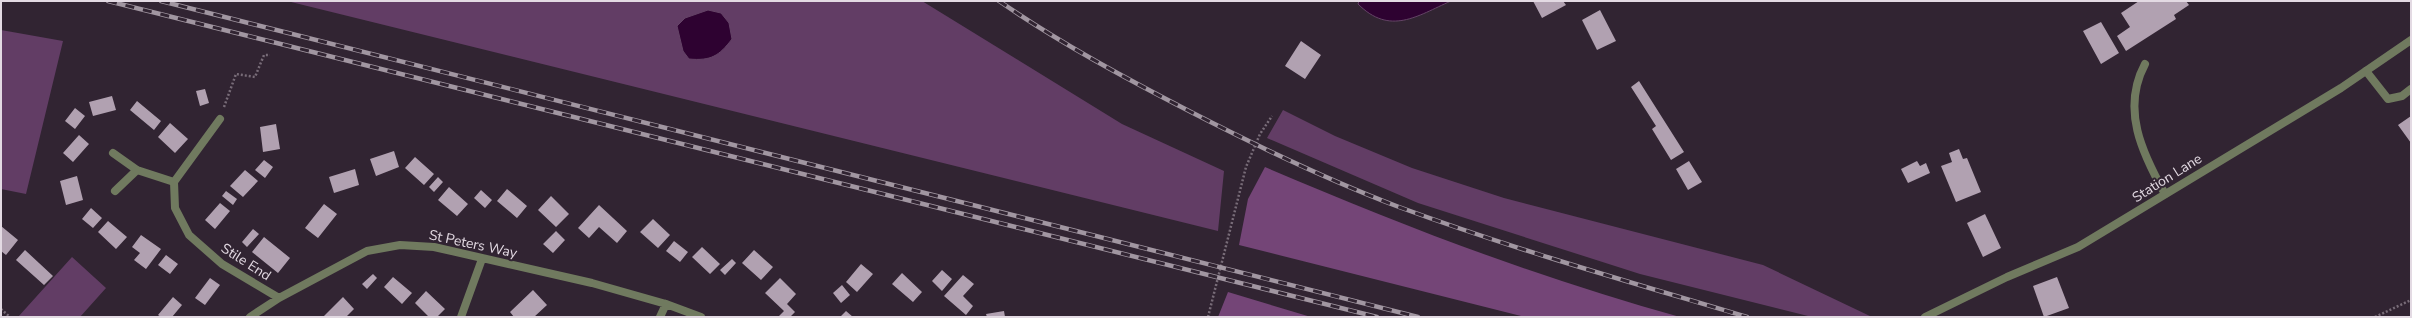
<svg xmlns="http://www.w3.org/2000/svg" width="2412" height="318" font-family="'Nunito Sans',sans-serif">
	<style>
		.green { fill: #623d65 }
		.forest { fill: #744577 }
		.water { fill: #2e0231; stroke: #644366 }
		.building { fill: #b1a1b1 }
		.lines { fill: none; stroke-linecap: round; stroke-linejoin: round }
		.path { stroke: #786c78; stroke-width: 2.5; stroke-dasharray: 2 2; stroke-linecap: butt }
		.service { stroke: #707a5f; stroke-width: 8 }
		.minor { stroke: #707a5f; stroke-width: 8 }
		.tertiary { stroke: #707a5f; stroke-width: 8 }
		.rail-casing { stroke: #a196a1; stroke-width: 4.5 }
		.rail { stroke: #312432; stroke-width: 3; stroke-dasharray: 9; stroke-linecap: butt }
		.labels { text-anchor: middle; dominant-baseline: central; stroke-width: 4; stroke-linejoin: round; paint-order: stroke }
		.street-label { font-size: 14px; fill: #e3dae3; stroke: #312432 }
	</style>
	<rect width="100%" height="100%" fill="#312432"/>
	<!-- green -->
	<path class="green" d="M287,1H922L1122,124L1224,171L1218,231Z
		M1,30L63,41L26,194L1,189Z
		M1283,110L1335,136L1412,168L1504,198L1763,265L1872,317H1812L1640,274L1418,203L1267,138Z
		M72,257L106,288L80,317H18Z"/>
	<!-- forest -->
	<path class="forest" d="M1265,167C1401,225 1538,278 1680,317H1525L1239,245L1248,199Z
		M1228,292L1311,317H1218Z"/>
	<!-- water -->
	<path class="water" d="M1359,1H1451C1417,16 1390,36 1358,4Z
		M708,10L721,13L729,23L732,39C719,56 711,61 689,59L683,51L677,26L685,18Z"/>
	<!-- building -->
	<path class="building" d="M1533,1H1563L1566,5L1542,18Z
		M2139,1H2186L2189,5L2174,15L2176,19L2126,51L2117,36L2130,27L2121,13Z
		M1600,10L1616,41L1597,50L1582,20Z
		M2101,22L2119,53L2101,64L2083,31Z
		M1301,41L1321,55L1305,79L1285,66Z
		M1639,81L1684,152L1671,160L1652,129L1656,126L1631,87Z
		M205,89L209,103L200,106L196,91Z
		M112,96L116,110L93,116L89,102Z
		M137,101L161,121L154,130L130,110Z
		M75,108L85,116L75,129L65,121Z
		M2411,116V143L2398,125Z
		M170,123L188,139L175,153L158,137Z
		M276,124L280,149L263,152L260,127Z
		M79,135L89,144L73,162L63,153Z
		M1959,149L1963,159L1967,158L1981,192L1956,202L1941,166L1952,162L1949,153Z
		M394,151L399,167L376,176L370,159Z
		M415,157L434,174L424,185L405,168Z
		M264,160L273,167L265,178L255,170Z
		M1689,161L1702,182L1688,190L1676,169Z
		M1917,161L1920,166L1926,163L1930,173L1908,183L1901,169Z
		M355,169L359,185L334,193L329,177Z
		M245,170L258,181L243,197L230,186Z
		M77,176L83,200L66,205L60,181Z
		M438,177L443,182L434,192L429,187Z
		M449,187L468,204L457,216L438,200Z
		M507,189L527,206L517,218L497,201Z
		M481,190L492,200L485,208L474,198Z
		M226,191L237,199L233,205L222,196Z
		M551,196L569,214L556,227L538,210Z
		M220,203L230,211L215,229L205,220Z
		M324,204L337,214L318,238L305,228Z
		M599,205L627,231L617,243L599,227L589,238L578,228Z
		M91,208L102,218L93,228L82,219Z
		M1985,214L2001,248L1983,257L1967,223Z
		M653,219L670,235L658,248L640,232Z
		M108,221L127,237L116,249L98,232Z
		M1,226L18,240L6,255L1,251Z
		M253,229L259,234L247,247L242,242Z
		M556,231L565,240L553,253L543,244Z
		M141,235L161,249L146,269L134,260L140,253L132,247Z
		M264,237L290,258L278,273L252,252Z
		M674,241L688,252L680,262L666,251Z
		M702,247L720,264L710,274L692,257Z
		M25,250L53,276L44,285L16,260Z
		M754,250L773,267L761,280L742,263Z
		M166,255L178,264L170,274L158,265Z
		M732,259L736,263L725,275L720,270Z
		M861,264L873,274L857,292L846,282Z
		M942,270L952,279L942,291L932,281Z
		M902,273L922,292L913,302L892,284Z
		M373,274L377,278L367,289L362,284Z
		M963,275L974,284L963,296L973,306L966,315L944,296Z
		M393,277L412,293L402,304L384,287Z
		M2057,277L2069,308L2044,317L2033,286Z
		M210,278L220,285L205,305L195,298Z
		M780,278L796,294L787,304L795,312L790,317H778L784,311L765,293Z
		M842,285L850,295L841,303L833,293Z
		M533,290L547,305L534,317H514L510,312Z
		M426,291L445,309L437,317H429L415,303Z
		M173,297L182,305L172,317H161L158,315Z
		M343,297L354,309L346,317H323Z
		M846,311L853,317H840Z
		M1004,311L1005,317H987L986,314Z"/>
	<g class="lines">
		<!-- path -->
		<path class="path" d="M224,107L236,74L255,77L264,55H270
			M1,309L10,317
			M1208,317L1246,167L1260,134L1272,116
			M2375,317L2411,300"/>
		<!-- service -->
		<path class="service" d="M2145,64C2121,109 2142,153 2165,194
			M2366,71L2388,99L2402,96L2411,89"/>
		<!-- minor -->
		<path class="minor" d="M220,119L174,182L175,208L189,235L222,264L279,298
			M113,153L137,170L174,182
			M115,191L137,170
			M250,317L279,298L367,251L400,245L434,247L592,283L666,304L701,317
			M461,317L482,259
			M660,317L666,304"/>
		<!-- tertiary -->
		<path class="tertiary" d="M1925,317L2007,277L2078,247L2341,88L2411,40"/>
		<!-- rail casing -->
		<g class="rail-casing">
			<path id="rail" d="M108,1L1377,317
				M161,1L1418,317
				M999,1C1060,43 1125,78 1191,112C1259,147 1328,180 1399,207C1513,249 1630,282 1747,317"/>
		</g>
		<!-- rail -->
		<use href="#rail" class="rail"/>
	</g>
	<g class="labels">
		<!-- street labels -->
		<g class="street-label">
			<text transform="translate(2167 178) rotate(-32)">Station Lane</text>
			<text transform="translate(473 244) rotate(12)">St Peters Way</text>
			<text transform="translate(246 262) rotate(33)">Stile End</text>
		</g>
	</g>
	<!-- border -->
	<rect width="2412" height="318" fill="none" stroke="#e3dae3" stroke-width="4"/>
</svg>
